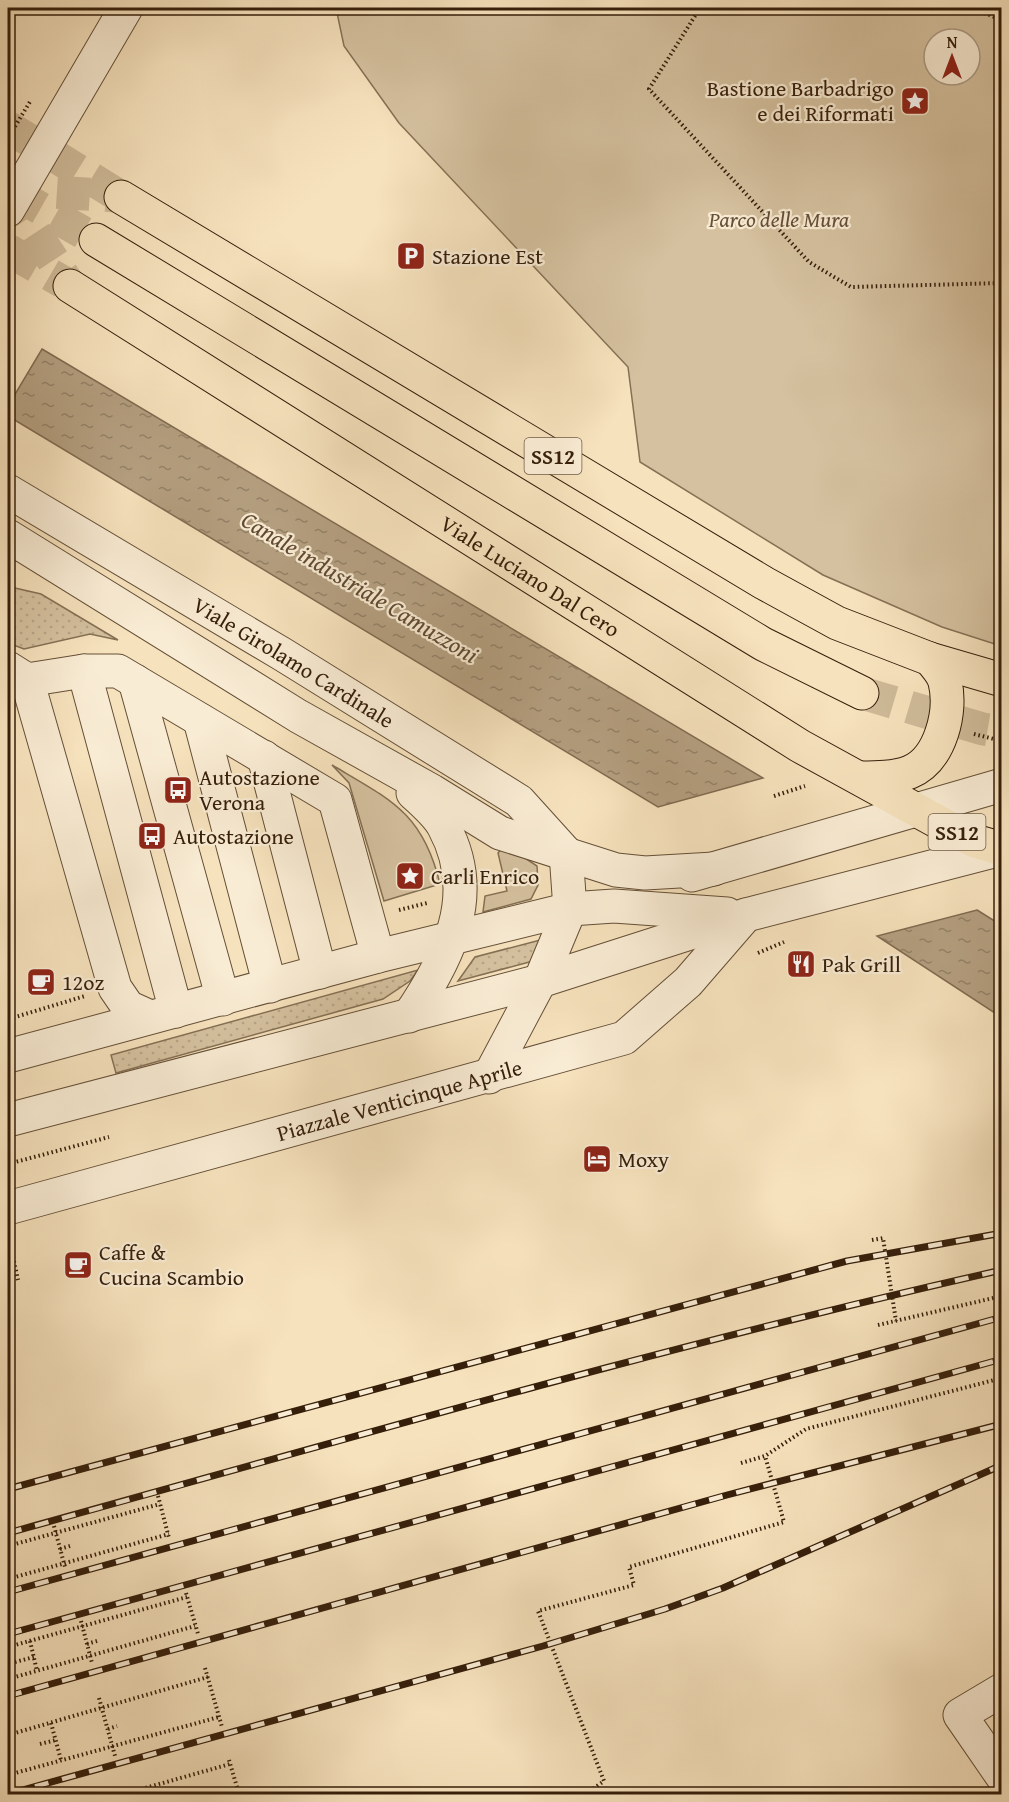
<svg xmlns="http://www.w3.org/2000/svg" width="1009" height="1802" font-family="'Gentium Book Plus',serif">
	<style>
		.grass { fill: url(#grass-dots); stroke: #857054; stroke-width: 1.5 }
		.green { fill: #d5c19f; stroke: #857054; stroke-width: 1.5; fill-rule: evenodd }
		.water { fill: url(#water-ripples); stroke: #816b51; stroke-width: 1.5 }
		.lines { fill: none; stroke-linecap: round; stroke-linejoin: round }
		.major-tunnel { stroke: #cfbb99; stroke-width: 33; stroke-dasharray: 33 16; stroke-linecap: butt }
		.minor-casing { stroke: #654f37; stroke-width: 35 }
		.major-casing { stroke: #351e0a; stroke-width: 35 }
		.path { stroke: #351e0a; stroke-width: 4; stroke-dasharray: 1.5 3; stroke-linecap: butt }
		.minor { stroke: #f9ecd4; stroke-width: 33 }
		.major { stroke: #f6e2bd; stroke-width: 33 }
		.rail-casing { stroke: #351e0a; stroke-width: 7 }
		.rail { stroke: #f9ecd4; stroke-width: 4.5; stroke-dasharray: 14; stroke-linecap: butt }
		.labels { text-anchor: middle; dominant-baseline: central; stroke-width: 4.5; stroke-linejoin: round; paint-order: stroke }
		.shield { fill: #f9ecd4; stroke: #705c47; stroke-width: 1.5 }
		.shield-label { font-size: 21px; font-weight: bold; fill: #351e0a }
		.poi-label { font-size: 22px; fill: #351e0a; stroke: #f9ecd4; text-anchor: start }
		.park-label { font-size: 22px; font-style: italic; fill: #654f37; stroke: #f9ecd4 }
		.street-label { font-size: 22px; fill: #351e0a; stroke: #f9ecd4 }
		.water-label { font-size: 24px; font-style: italic; fill: #614b33; stroke: #f9ecd4 }
	</style>
	<defs>
		<pattern id="grass-dots" width="8" height="8" patternUnits="userSpaceOnUse" patternTransform="scale(1.5)"><rect width="8" height="8" fill="#d5c19f"/><path d="M2 2h.1M6 6h.1" fill="none" stroke="#b7a588" stroke-width="1.8" stroke-linecap="round"/></pattern>
		<pattern id="water-ripples" width="26" height="14" patternUnits="userSpaceOnUse" patternTransform="scale(1.5)"><rect width="26" height="14" fill="#b49f80"/><path d="M2 4q2-2 4 0t4 0M15 11q2-2 4 0t4 0" fill="none" stroke="#938167"/></pattern>
	</defs>
	<rect width="100%" height="100%" fill="#f6e2bd"/>
	<filter id="stains"><feTurbulence type="fractalNoise" baseFrequency=".00333" numOctaves="4"/><feColorMatrix values="0 0 0 0 .2 0 0 0 0 .09 0 0 0 0 .02 0 0 0 .5 -.17"/></filter>
	<radialGradient id="worn" r=".72"><stop offset=".6" stop-color="#630" stop-opacity="0"/><stop offset="1" stop-color="#630" stop-opacity=".3"/></radialGradient>
	<!-- grass -->
	<path class="grass" d="M15,588L41,594L118,640L90,634L24,649L8,643V592Z
		M548,938L533,961L458,981L475,957Z
		M418,970L410,981L383,999L116,1073L111,1055Z"/>
	<!-- green -->
	<path class="green" d="M336,8H1001V646L942,627L823,575L640,462L628,367L399,123L344,46ZM934,39H970V75H934Z
		M332,765C391,800 423,813 440,884L384,901L349,783Z
		M505,845L537,866L538,885L531,899L483,912L485,896L507,891L498,853Z"/>
	<!-- water -->
	<path class="water" d="M42,349L763,778L658,807L8,416V406Z
		M977,910L1001,925V1017L877,936Z"/>
	<g class="lines">
		<!-- major-tunnel -->
		<path class="major-tunnel" d="M8,127L121,197
			M8,189L116,196
			M8,192L70,286
			M12,192L96,240
			M8,250L63,282
			M862,693L983,729L1002,732"/>
		<!-- minor casing -->
		<g class="minor-casing">
			<g id="minor">
				<path d="M8,210L126,8"/>
				<path id="s1" d="M8,491L282,654L519,801L566,853"/>
				<path d="M8,536L298,716L432,791L500,833L616,870L645,873L714,869"/>
				<path d="M8,668L27,680L84,671H118L335,800L378,956"/>
				<path d="M84,671L176,1011"/>
				<path d="M27,680L115,988L128,1007L150,1017"/>
				<path d="M135,681L223,999"/>
				<path d="M200,720L270,986"/>
				<path d="M264,757L320,972"/>
				<path d="M692,875L1002,785"/>
				<path d="M409,1016C448,959 481,895 444,827C438,815 424,803 413,793"/>
				<path d="M8,1056L378,956L570,909L614,906L727,914"/>
				<path d="M489,1077L540,981L570,909L566,853"/>
				<path d="M8,1120L540,981L746,915L1001,849"/>
				<path id="s2" d="M8,1208L624,1038L688,982L746,915"/>
				<path d="M1002,1690L960,1715L1002,1776"/>
			</g>
		</g>
		<!-- major casing -->
		<g class="major-casing">
			<g id="major">
				<path d="M121,197L764,583L837,623L930,659L1002,680"/>
				<path d="M96,240L763,644L862,693"/>
				<path id="s3" d="M70,286L800,746L951,829L975,841L1002,849"/>
				<path d="M860,778C876,778 895,778 910,772C941,759 952,711 945,682C943,674 936,666 930,659"/>
			</g>
		</g>
		<!-- path -->
		<path class="path" d="M700,8L649,89L809,262L851,287L1002,283
			M972,8L1002,20
			M8,138L31,100
			M974,734L994,739L1002,737
			M774,796L805,786
			M399,910L427,903
			M758,953L784,942
			M8,1002L12,1018L85,996
			M8,1164L109,1137
			M872,1240L883,1238L896,1321
			M8,1253L12,1252L18,1280
			M878,1325L1002,1296
			M741,1463L765,1456L806,1429L1002,1378
			M158,1496L169,1538
			M54,1526L65,1567
			M8,1546L160,1504
			M60,1549L70,1546
			M8,1579L169,1534
			M186,1593L198,1634
			M81,1621L92,1663
			M30,1641L37,1671
			M87,1644L97,1641
			M8,1647L187,1597
			M15,1662L34,1657
			M205,1668L222,1727
			M8,1679L195,1626
			M99,1698L115,1756
			M51,1723L61,1760
			M108,1729L117,1726
			M8,1735L208,1677
			M40,1744L56,1740
			M229,1760L239,1794
			M8,1775L219,1717
			M124,1794L230,1764
			M214,1794L237,1788
			M586,1794L604,1781L538,1611L634,1585L629,1567L784,1522L765,1456"/>
		<!-- minor -->
		<use href="#minor" class="minor"/>
		<!-- major -->
		<use href="#major" class="major"/>
		<!-- rail casing -->
		<g class="rail-casing">
			<path id="rail" d="M8,1489L847,1261L1002,1233
				M8,1533C338,1442 667,1345 1002,1270
				M8,1592L1002,1317
				M8,1634L1002,1359
				M8,1696L727,1495L1002,1424
				M8,1794L543,1646L665,1609L723,1588L1002,1465"/>
		</g>
		<!-- rail -->
		<use href="#rail" class="rail"/>
	</g>
	<!-- icons -->
	<defs>
		<g id="sight-square" transform="scale(1.5)"><rect x="-9" y="-9" width="18" height="18" rx="4" fill="#8f2418" stroke="#f9ecd4"/><path d="M0-6L1.8-2.2L6-1.7L2.9 1.2L3.7 5.4L0 3.3L-3.7 5.4L-2.9 1.2L-6-1.7L-1.8-2.2Z" fill="#fff"/></g>
		<g id="parking-square" transform="scale(1.5)"><rect x="-9" y="-9" width="18" height="18" rx="4" fill="#8f2418" stroke="#f9ecd4"/><path d="M-3.5-5.5H1a3.5 3.5 0 0 1 0 7H-1V5.5H-3.5ZM-1-3.4V-.6H.8a1.4 1.4 0 0 0 0-2.8Z" fill="#fff"/></g>
		<g id="bus-square" transform="scale(1.5)"><rect x="-9" y="-9" width="18" height="18" rx="4" fill="#8f2418" stroke="#f9ecd4"/><path d="M-5-6H5V4H4V6H2V4H-2V6H-4V4H-5ZM-3.5-4V0h7V-4ZM-3.5 1.2v1.5H-2V1.2ZM2 1.2v1.5H3.5V1.2Z" fill="#fff"/></g>
		<g id="restaurant-square" transform="scale(1.5)"><rect x="-9" y="-9" width="18" height="18" rx="4" fill="#8f2418" stroke="#f9ecd4"/><path d="M-5-6h1v4h1v-4h1v4h1v-4h1v5L-1.5 .5V6h-2V.5L-5-1ZM5-6V6H3V1.5H1.5Q1.5-4 5-6Z" fill="#fff"/></g>
		<g id="cafe-square" transform="scale(1.5)"><rect x="-9" y="-9" width="18" height="18" rx="4" fill="#8f2418" stroke="#f9ecd4"/><path d="M-5.5-4.5H6V0H3Q3 3.5 0 3.5H-2.5Q-5.5 3.5-5.5 0ZM3-3.2v2h1.7v-2ZM-6 4.5H4V6H-6Z" fill="#fff"/></g>
		<g id="hotel-square" transform="scale(1.5)"><rect x="-9" y="-9" width="18" height="18" rx="4" fill="#8f2418" stroke="#f9ecd4"/><path d="M-6-4.5h1.5V1H6V5H4.5V3h-9V5H-6ZM-4 0a1.8 1.8 0 1 1 3.6 0ZM.5 0V-2.5h3Q6-2.5 6 0Z" fill="#fff"/></g>
	</defs>
	<g fill-rule="evenodd">
		<use href="#sight-square" x="915" y="101"/>
		<use href="#parking-square" x="411" y="256"/>
		<use href="#bus-square" x="178" y="790"/>
		<use href="#bus-square" x="152" y="836"/>
		<use href="#sight-square" x="410" y="876"/>
		<use href="#restaurant-square" x="801" y="964"/>
		<use href="#cafe-square" x="41" y="982"/>
		<use href="#hotel-square" x="597" y="1159"/>
		<use href="#cafe-square" x="78" y="1265"/>
	</g>
	<g class="labels">
		<!-- shield labels -->
		<g class="shield">
			<rect x="524.5" y="438" width="57" height="36" rx="4.5"/>
			<rect x="928.5" y="814" width="57" height="36" rx="4.5"/>
		</g>
		<g class="shield-label">
			<text x="553" y="456">SS12</text>
			<text x="957" y="832">SS12</text>
		</g>
		<!-- poi labels -->
		<g class="poi-label">
			<text x="894" y="88" text-anchor="end">Bastione Barbadrigo<tspan x="894" dy="25">e dei Riformati</tspan></text>
			<text x="432" y="256">Stazione Est</text>
			<text x="199" y="777">Autostazione<tspan x="199" dy="25">Verona</tspan></text>
			<text x="173" y="836">Autostazione</text>
			<text x="431" y="876">Carli Enrico</text>
			<text x="822" y="964">Pak Grill</text>
			<text x="62" y="982">12oz</text>
			<text x="618" y="1159">Moxy</text>
			<text x="99" y="1252">Caffe &amp;<tspan x="99" dy="25">Cucina Scambio</tspan></text>
		</g>
		<!-- park labels -->
		<g class="park-label">
			<text x="779" y="219">Parco delle Mura</text>
		</g>
		<!-- street labels -->
		<g class="street-label">
			<text stroke="none"><textPath href="#s3" startOffset="544">Viale Luciano Dal Cero</textPath></text>
			<text stroke="none"><textPath href="#s1" startOffset="333">Viale Girolamo Cardinale</textPath></text>
			<text stroke="none"><textPath href="#s2" startOffset="406">Piazzale Venticinque Aprile</textPath></text>
		</g>
		<!-- water labels -->
		<g class="water-label">
			<text transform="translate(360 587) rotate(31)">Canale industriale Camuzzoni</text>
		</g>
	</g>
	<!-- margin -->
	<rect width="1009" height="1802" fill="none" stroke="#f6e2bd" stroke-width="30"/>
	<rect x="9" y="9" width="991" height="1784" fill="none" stroke="#351e0a" stroke-width="3"/>
	<rect x="15" y="15" width="979" height="1772" fill="none" stroke="#351e0a" stroke-width="1.5"/>
	<!-- north arrow -->
	<g transform="translate(952 57)"><circle r="28" fill="#f9ecd4" stroke="#ab9a83" stroke-width="1.5"/>
	<path d="M0-4.5L10 22L0 15L-10 22Z" fill="#8f2418"/>
	<text y="-9" font-size="16" font-weight="bold" text-anchor="middle" fill="#351e0a">N</text>
	</g>
	<rect width="100%" height="100%" filter="url(#stains)"/>
	<rect width="100%" height="100%" fill="url(#worn)"/>
</svg>
